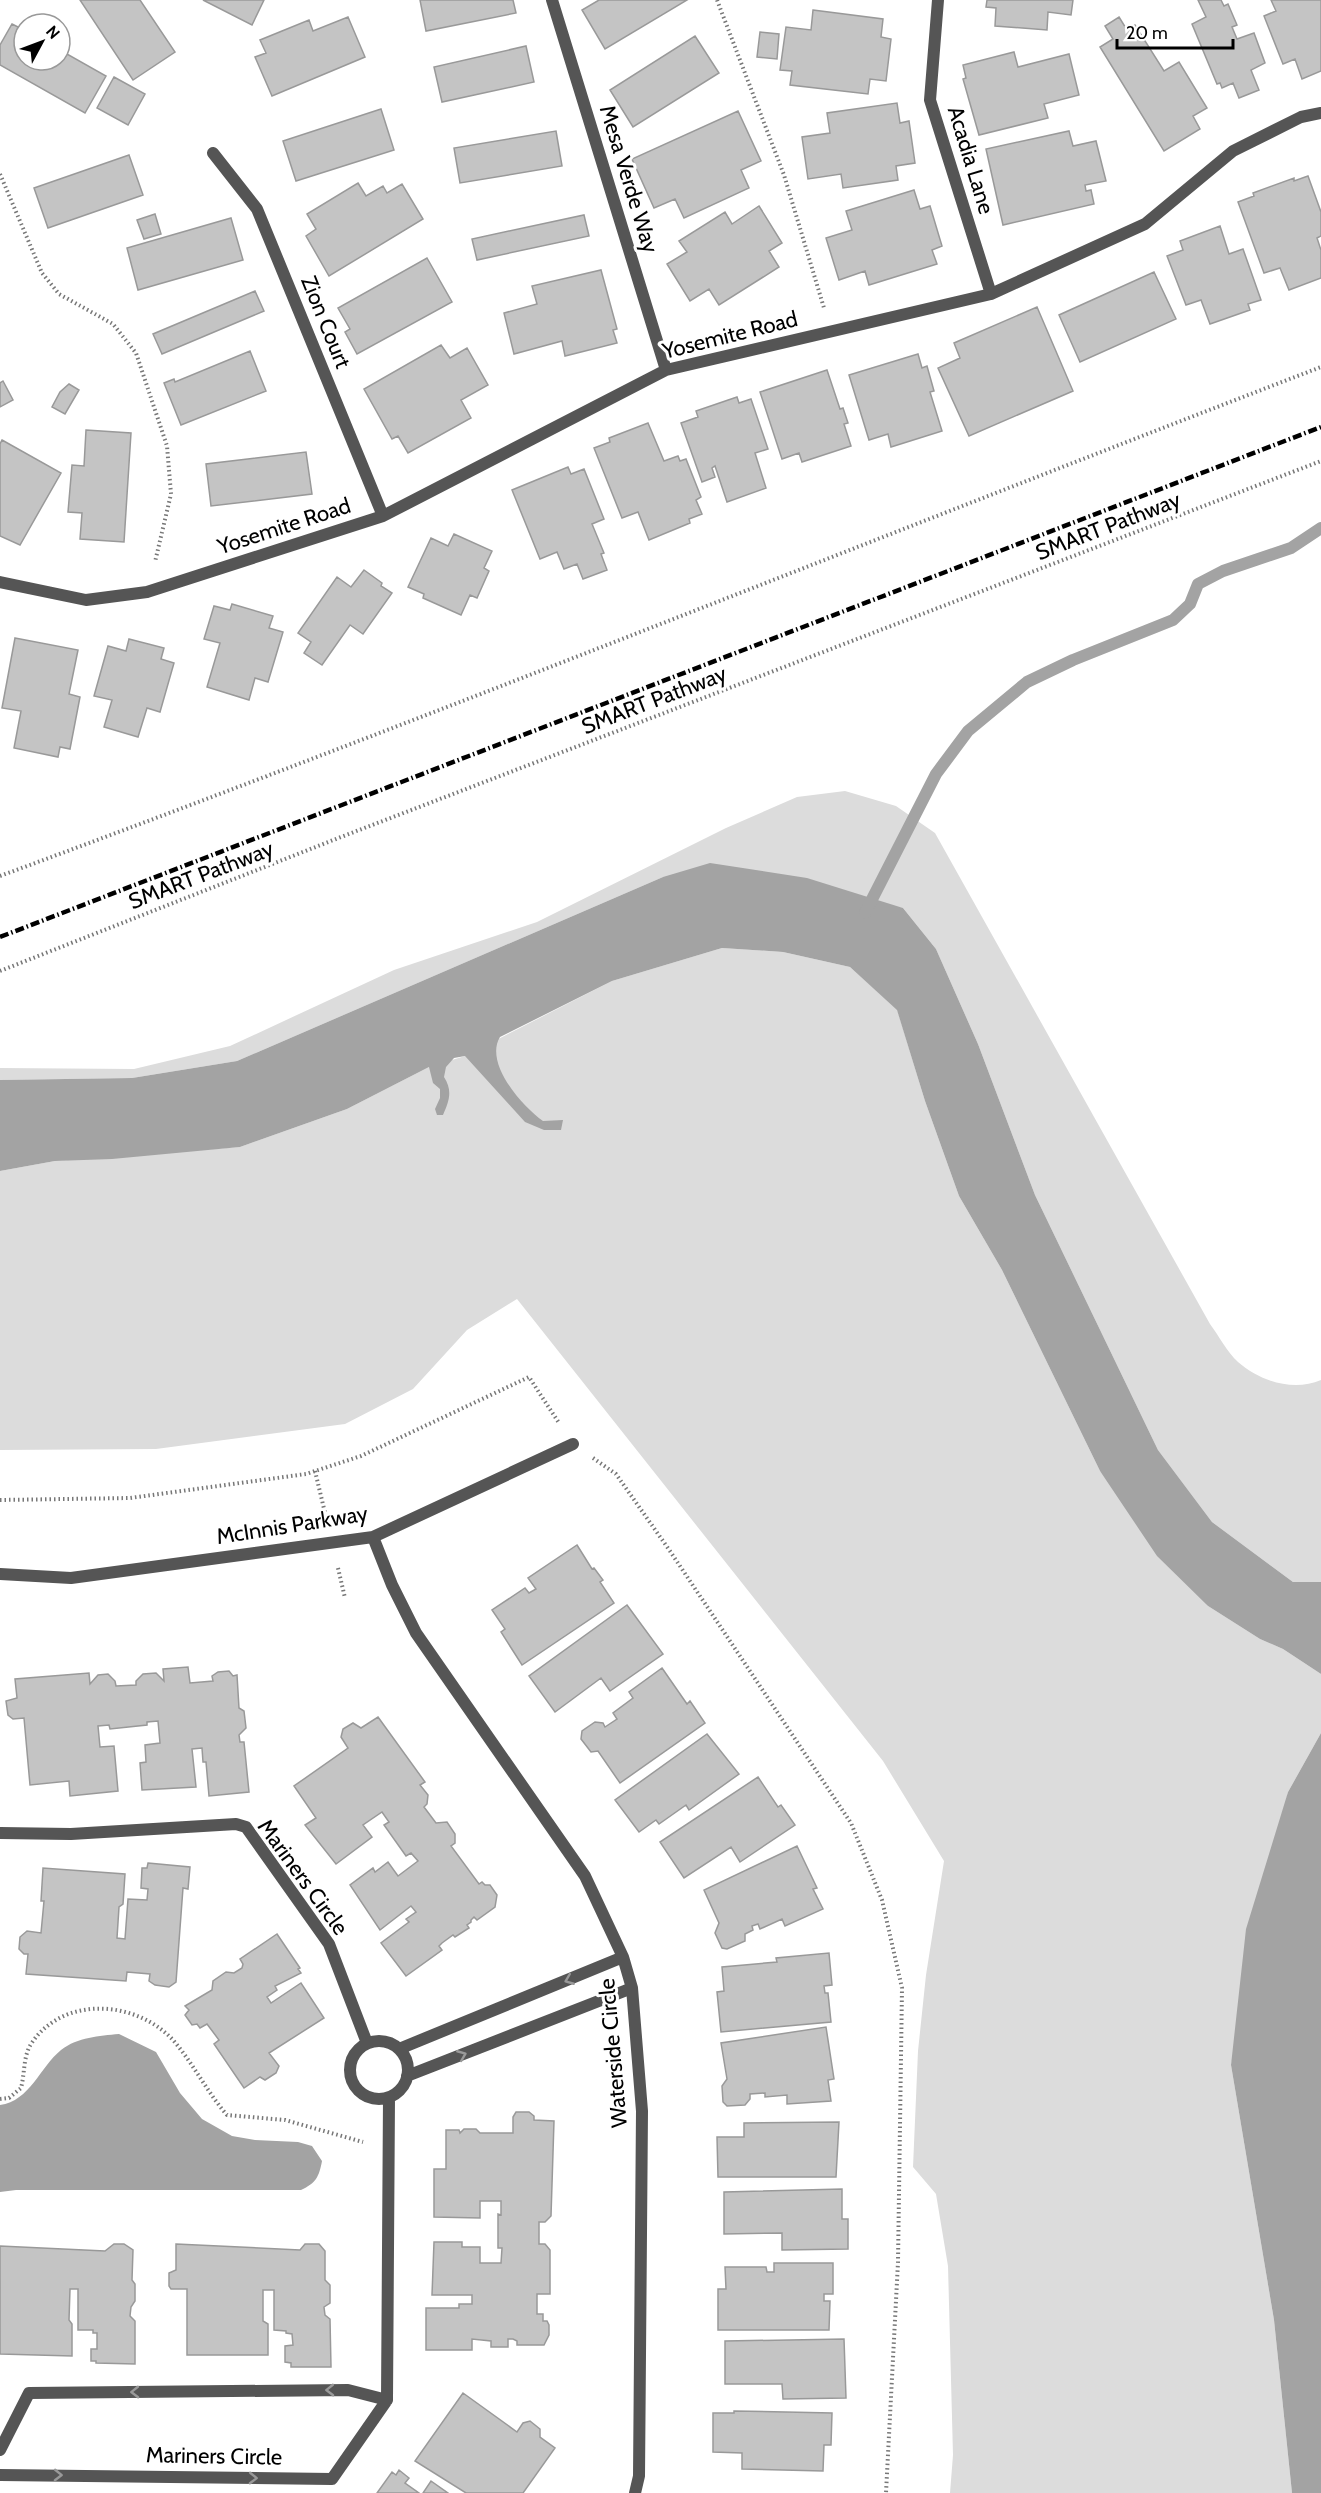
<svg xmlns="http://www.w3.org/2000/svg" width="1321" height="2493" font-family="Cabin,sans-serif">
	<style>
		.green { fill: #dcdcdc }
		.water { fill: #a3a3a3 }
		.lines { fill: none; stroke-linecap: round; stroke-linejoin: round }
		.stream { stroke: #a3a3a3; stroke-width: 12 }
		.building { fill: #c4c4c4; stroke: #999; stroke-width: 1.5 }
		.path { stroke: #777; stroke-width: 4; stroke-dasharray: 1.5 3; stroke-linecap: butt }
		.street { stroke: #555; stroke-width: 12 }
		.rail { stroke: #000; stroke-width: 4.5; stroke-dasharray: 9 3 1.5 3; stroke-linecap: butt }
		.oneway { stroke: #999 }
		.labels { text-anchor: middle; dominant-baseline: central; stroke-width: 6; stroke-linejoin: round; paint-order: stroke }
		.street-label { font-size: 22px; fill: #000; stroke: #fff }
	</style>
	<rect width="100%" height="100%" fill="#fff"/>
	<!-- green -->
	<path class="green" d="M845,791L896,806L935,833L1210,1324C1219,1336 1227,1352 1238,1362C1260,1381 1293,1392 1321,1380V1582H1293L1212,1522L1158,1450L1035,1195L978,1044L936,949L903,908L663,877L237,1061L132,1078L0,1080V1068L134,1069L230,1046L394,970L537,922L726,828L797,797Z
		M722,948L783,952L850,967L897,1009L925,1101L959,1196L1002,1270L1100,1471L1208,1606L1260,1639L1283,1649L1321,1674V1733L1288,1792L1231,2065L1274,2320L1292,2493H950L953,2455L948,2266L936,2194L913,2167L918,2051L926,1975L944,1861L883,1761L517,1299L467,1330L413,1389L345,1424L156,1449L0,1450V1171L55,1161L240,1147L347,1109L429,1067L465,1056L612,981Z"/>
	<!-- water -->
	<path class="water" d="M710,863L807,878L903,908L936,949L978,1044L1035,1195L1158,1450L1212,1522L1293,1582H1321V1674L1283,1649L1260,1639L1208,1606L1157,1556L1100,1471L1002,1270L959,1196L925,1101L897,1010L850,967L783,952L722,948L612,981L500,1037C484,1063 522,1106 543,1121L563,1120L561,1130H544L525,1122L465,1056L454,1058L446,1067L444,1077C453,1091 449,1101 443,1115H437L435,1109L440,1098V1089L433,1083L429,1067L347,1109L240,1147L112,1159L55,1161L0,1171V1080L132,1078L237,1061L663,877Z
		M1321,1733V2493H1292L1274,2320L1231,2065L1246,1929L1288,1792Z
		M119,2034L156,2052L180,2093L202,2119L232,2136L255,2140L298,2142L312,2146L322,2161C319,2177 316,2183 301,2190H16L0,2192V2105C30,2101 40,2067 61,2050C78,2037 99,2036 119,2034Z"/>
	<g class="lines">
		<!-- stream -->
		<path class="stream" d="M865,913L936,774L968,731L1027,682L1073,660L1173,620L1190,604L1198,584L1223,571L1291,548L1321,528"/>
	</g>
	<!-- building -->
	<path class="building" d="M80,0H140L175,52L133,80Z
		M203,0H264L252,25Z
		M420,0H513L516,13L426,31Z
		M599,0H687L605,49L582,10Z
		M987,0H1073L1071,15L1048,12L1047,30L995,26L996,8L986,7Z
		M1198,0H1221L1224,6L1228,4L1237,25L1232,27L1237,39L1254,33L1265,63L1251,70L1259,90L1239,98L1233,83L1222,88L1220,83L1217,84L1192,24L1206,17Z
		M1271,0H1321V71L1302,79L1295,59L1283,64L1264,16L1276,11Z
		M813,10L883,19L881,37L891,39L886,81L870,79L868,94L790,85L792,71L780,70L786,27L811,30Z
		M348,17L365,57L272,96L255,57L266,53L260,40L309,20L313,31Z
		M1119,17L1127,30L1135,25L1164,71L1179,62L1207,108L1193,116L1200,129L1164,151L1100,47L1113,39L1105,26Z
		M12,24L24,30V60H60V50L106,76L85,113L0,65V45Z
		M760,32L779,34L777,59L757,57Z
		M695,36L719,73L633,127L610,90Z
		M526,46L534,82L442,102L434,67Z
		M1014,52L1018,67L1069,54L1079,95L1044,104L1048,118L979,135L963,79L966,78L963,65Z
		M114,77L145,94L128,125L97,108Z
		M897,103L900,123L909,121L915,163L896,166L898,180L843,188L841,174L808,179L802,137L830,133L827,113Z
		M381,109L394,150L296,181L283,141Z
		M738,111L761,161L741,170L749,188L684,218L675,199L654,208L632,159Z
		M556,131L562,166L460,183L454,148Z
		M1069,131L1073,146L1096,141L1106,181L1085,185L1086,191L1091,190L1094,204L1003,225L986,149Z
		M129,155L143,195L48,228L34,188Z
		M1308,176L1321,212V236L1317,238L1321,250V278L1289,290L1280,268L1264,273L1238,202L1254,196L1253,193L1294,178V181Z
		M358,183L366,196L383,186L387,193L402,184L423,219L329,276L306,236L316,229L307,214Z
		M914,190L920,209L930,206L942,246L932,250L937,264L869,285L865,271L839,280L826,238L852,230L846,211Z
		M759,206L782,243L769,251L779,267L719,305L709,289L690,301L667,264L687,252L679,241L725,212L732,224Z
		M155,214L161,234L144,239L137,220Z
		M584,215L589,236L477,260L472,239Z
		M231,218L243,260L138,290L127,248Z
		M1220,226L1229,254L1243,249L1261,300L1248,304L1250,310L1210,324L1201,300L1186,305L1167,256L1183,250L1180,241Z
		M427,258L452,302L357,354L345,332L350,329L338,308Z
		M601,270L617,329L613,330L617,343L565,356L562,341L514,354L504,313L537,304L532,286Z
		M1154,272L1176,319L1080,362L1059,315Z
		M255,291L264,311L162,354L153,334Z
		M1037,307L1073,391L969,436L938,368L960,358L954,343Z
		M441,345L450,358L467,348L488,385L461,400L471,418L408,453L398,436L392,439L364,389Z
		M250,351L266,391L181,425L164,383L174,379L175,382Z
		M918,354L922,368L927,366L934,391L930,392L942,431L891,447L888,434L869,440L849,375Z
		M827,370L840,409L843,408L848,423L844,424L851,446L802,462L799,453L782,459L760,392Z
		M3,381L13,400L0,407V383Z
		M69,384L79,390L65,414L52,407L60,392Z
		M737,397L739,403L751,399L768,449L755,453L766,488L727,502L715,466L712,468L715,477L702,482L681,423L698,417L696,411Z
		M648,423L664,461L678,456L680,461L686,459L701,497L696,500L702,514L689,519L690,523L649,540L638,512L622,518L594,448L610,442L609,438Z
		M86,430L131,433L124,542L80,539L82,513L68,512L72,465L84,466Z
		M2,440L61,473L20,545L0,536V444Z
		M306,452L312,494L211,506L206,464Z
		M568,467L571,474L584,469L604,519L592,524L604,553L601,554L607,570L583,579L577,564L564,569L557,552L540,559L512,490Z
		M454,534L492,551L484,568L489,571L477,598L470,595L461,615L423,598L424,594L408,587L431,538L448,546Z
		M364,570L382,583L381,586L392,593L363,634L350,625L322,665L304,653L311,642L298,633L337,577L351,587Z
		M232,604L273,616L269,628L283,632L268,682L255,678L249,700L207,687L220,643L204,639L214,606L230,610Z
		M15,638L78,650L69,694L80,697L70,749L60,747L58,757L14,748L21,711L2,708Z
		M129,639L164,648L161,659L174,663L160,712L147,708L138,737L104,727L112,700L94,696L108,646L126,651Z
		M577,1545L592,1569L594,1568L603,1580L600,1582L614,1603L522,1665L501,1632L505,1629L492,1610L525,1588L529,1593L536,1589L528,1578Z
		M627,1605L663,1654L610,1691L601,1678L555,1712L529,1676Z
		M188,1667L190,1683L213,1681L212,1676L218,1672L229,1671L233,1676L237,1675L239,1708L244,1711L246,1728L239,1735L240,1742H244L249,1792L209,1796L206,1762H203L202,1748L192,1749L196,1787L142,1790L140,1763L146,1762L145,1745L160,1743L158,1721L147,1722V1725L110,1729L109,1725L98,1726L100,1747L114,1746L118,1791L70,1796L69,1781L30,1785L24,1718L13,1719L8,1715L6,1701L17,1698L15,1679L89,1673L90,1684L98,1675L108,1674L115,1681L116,1686L136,1685V1681L143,1674L156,1673L164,1681L163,1669Z
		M662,1668L687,1704L690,1701L705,1723L620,1783L598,1751L591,1752L581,1739L582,1731L595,1722L603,1723L605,1727L617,1719L613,1713L633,1698L629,1692Z
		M378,1717L425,1782L420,1785L428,1795L427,1804L424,1807L436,1823L447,1822L455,1834V1843L451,1846L479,1884L482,1882L485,1885H490L497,1895L495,1907L477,1920L474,1917L471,1920V1922L467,1925L469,1928L455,1937L453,1935L442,1943L439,1946L442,1950L406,1976L381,1943L409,1922L406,1919L416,1912L411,1906L380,1930L350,1885L373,1868L375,1872L388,1862L398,1876L418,1861L411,1853L406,1856L384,1825L389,1822L382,1812L363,1825L372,1837L336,1864L305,1825L316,1818L294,1786L348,1748L341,1737L343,1729L353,1723L361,1728Z
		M707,1734L739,1774L689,1810L686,1805L659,1824L656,1820L639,1832L615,1800Z
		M758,1777L778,1807L781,1805L795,1825L740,1862L731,1847L684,1878L660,1842Z
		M797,1846L817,1888L813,1889L823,1909L785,1926L782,1919L760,1929L758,1924L752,1926L753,1930L745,1934V1941L727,1949L722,1948L715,1933L719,1923L704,1890Z
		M148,1863L190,1867L188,1889L183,1888L176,1982L169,1987L155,1985L149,1981L150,1974L127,1972L126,1981L26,1974L28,1954H24L19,1949L20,1937L27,1931L41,1933L44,1901H41L43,1868L125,1874L123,1904L119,1907L117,1938L125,1939L128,1899L147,1900L148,1889L141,1888L142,1868H147Z
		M277,1934L300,1968L298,1969L301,1973L275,1986L277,1990L267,1997L271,2003L301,1983L324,2018L269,2053L279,2066L276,2073L265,2080L260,2077L244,2088L214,2044L219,2040L207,2024L200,2028L197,2024L192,2025L185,2015L189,2010L185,2006L212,1990L213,1981L226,1972L234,1973L242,1968L243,1964L240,1959Z
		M829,1953L832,1985L824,1986L825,1993H828L831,2022L721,2032L717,1992L724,1991L722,1967L777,1962L776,1958Z
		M826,2027L834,2079L828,2080L831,2101L787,2104V2095L765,2097V2093L750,2094V2099L745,2105L727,2106L723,2102L722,2086L727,2079L721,2043Z
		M516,2112H529L534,2116V2120L554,2121L551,2216L545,2222H539V2244H545L550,2250V2294H537V2314H543V2321H547L549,2325V2335L544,2345H517V2341L513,2339H508V2347H491V2341L472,2339V2350H426V2308H459V2304H472V2295H432L434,2242H462V2247H480V2263H501L502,2248H498V2214L501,2215V2201H480V2218L434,2217V2169H446V2130H459L460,2133L464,2129H476L480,2133H513V2117Z
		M839,2122L836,2177H718L717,2137H744V2123Z
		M842,2189V2219H848V2249L782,2250V2233L724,2234V2192Z
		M114,2244H124L133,2250L132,2280L135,2284V2301L131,2307L130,2316L135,2321V2364L96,2363V2361H91V2349H97V2333H93V2330H78V2289H70L69,2320L72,2324V2356L0,2354V2246L105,2251Z
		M176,2244L300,2250L305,2244H319L325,2251V2280L330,2285V2303L324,2307L325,2315L330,2319L331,2367H291V2363L285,2362V2346L293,2345L292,2334L286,2333V2331L274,2330V2290H263V2321L268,2324V2355H187V2289H171L169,2286V2273L176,2270Z
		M774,2263H833V2294H824V2301H830L829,2330H718V2289H726L725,2267H766L767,2272H774Z
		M844,2339L846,2398L783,2399L782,2384H725V2341Z
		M463,2393L517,2432L523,2423L530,2421L540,2429V2437L555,2448L523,2493H466L415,2461Z
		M734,2411L832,2413L831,2445H824L823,2471L742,2469V2453L713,2452V2413H734Z
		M399,2470L409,2478L405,2483L419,2493H377L392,2472L396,2475Z
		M431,2481L448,2493H423Z"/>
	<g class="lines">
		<!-- path -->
		<path class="path" d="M717,0L784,175L824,308
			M0,174L42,273L59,294L113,324L136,353L167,446L171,494L155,562
			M0,876C443,713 880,536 1321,367
			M0,971L341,837L1321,461
			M593,1458L616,1474L670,1551L851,1823L882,1900L902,1988L898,2262L886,2493
			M315,1471L326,1517
			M0,1500L130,1498L306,1474L361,1456L529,1377L559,1423
			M338,1568L345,1598
			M0,2099L9,2098L21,2088C25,2073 23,2057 31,2044C63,1995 136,2000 173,2040C193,2063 207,2092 227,2115L285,2120L363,2142"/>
		<!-- street -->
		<path class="street" d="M552,0L666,370
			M938,0L930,100L991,294
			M213,153L257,209L383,516
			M0,582L86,600L147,592L383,516L666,370L991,294L1145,224L1233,151L1301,117L1321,113
			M373,1537L392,1585L416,1633L585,1876L623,1957L632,1988L642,2111L639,2476L635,2493
			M0,1574L71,1578L373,1537L573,1444
			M0,1833L71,1834L236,1824L246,1827L329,1944L367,2043
			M350 2070a29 29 0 1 1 58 0a29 29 0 1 1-58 0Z
			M399,2049L623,1957
			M407,2076L632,1988
			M0,2450L29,2393L348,2390L387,2400
			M0,2475L332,2479L387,2400L389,2098"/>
		<!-- rail -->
		<path class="rail" d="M0,937L1321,427"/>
	</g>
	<!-- one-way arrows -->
	<defs><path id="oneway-chevron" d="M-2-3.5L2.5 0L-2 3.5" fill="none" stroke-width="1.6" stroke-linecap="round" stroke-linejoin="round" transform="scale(1.5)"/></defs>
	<g class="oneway">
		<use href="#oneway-chevron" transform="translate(569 1980) rotate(158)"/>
		<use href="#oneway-chevron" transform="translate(462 2055) rotate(-22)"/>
		<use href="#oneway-chevron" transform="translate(330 2390) rotate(179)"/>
		<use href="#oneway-chevron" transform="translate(135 2392) rotate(179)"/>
		<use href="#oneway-chevron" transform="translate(58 2475) rotate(1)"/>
		<use href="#oneway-chevron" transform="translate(253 2478) rotate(1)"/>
	</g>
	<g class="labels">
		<!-- street labels -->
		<g class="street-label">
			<text transform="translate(971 160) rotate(73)">Acadia Lane</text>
			<text transform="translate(629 179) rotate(73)">Mesa Verde Way</text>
			<text transform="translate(326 322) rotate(68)">Zion Court</text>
			<text transform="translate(730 335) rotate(-14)">Yosemite Road</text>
			<text transform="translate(284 526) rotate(-18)">Yosemite Road</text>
			<text transform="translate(1108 526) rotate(-21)">SMART Pathway</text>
			<text transform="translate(654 700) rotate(-21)">SMART Pathway</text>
			<text transform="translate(201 875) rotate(-21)">SMART Pathway</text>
			<text transform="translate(292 1525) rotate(-9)">McInnis Parkway</text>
			<text transform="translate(303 1877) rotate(54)">Mariners Circle</text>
			<text transform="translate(613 2053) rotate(-95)">Waterside Circle</text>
			<text transform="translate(214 2456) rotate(1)">Mariners Circle</text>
		</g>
	</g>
	<!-- north arrow -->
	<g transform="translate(42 42) rotate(49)"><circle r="28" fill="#ffffff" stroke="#999999" stroke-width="1.5"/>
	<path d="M0-4.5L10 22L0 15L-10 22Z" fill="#000000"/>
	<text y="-9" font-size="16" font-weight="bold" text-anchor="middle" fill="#000000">N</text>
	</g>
	<!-- scale -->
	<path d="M1117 39v9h116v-9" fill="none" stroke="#000000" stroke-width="3"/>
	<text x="1126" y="39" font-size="18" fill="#000000" stroke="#ffffff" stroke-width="4.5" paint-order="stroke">20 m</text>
</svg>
